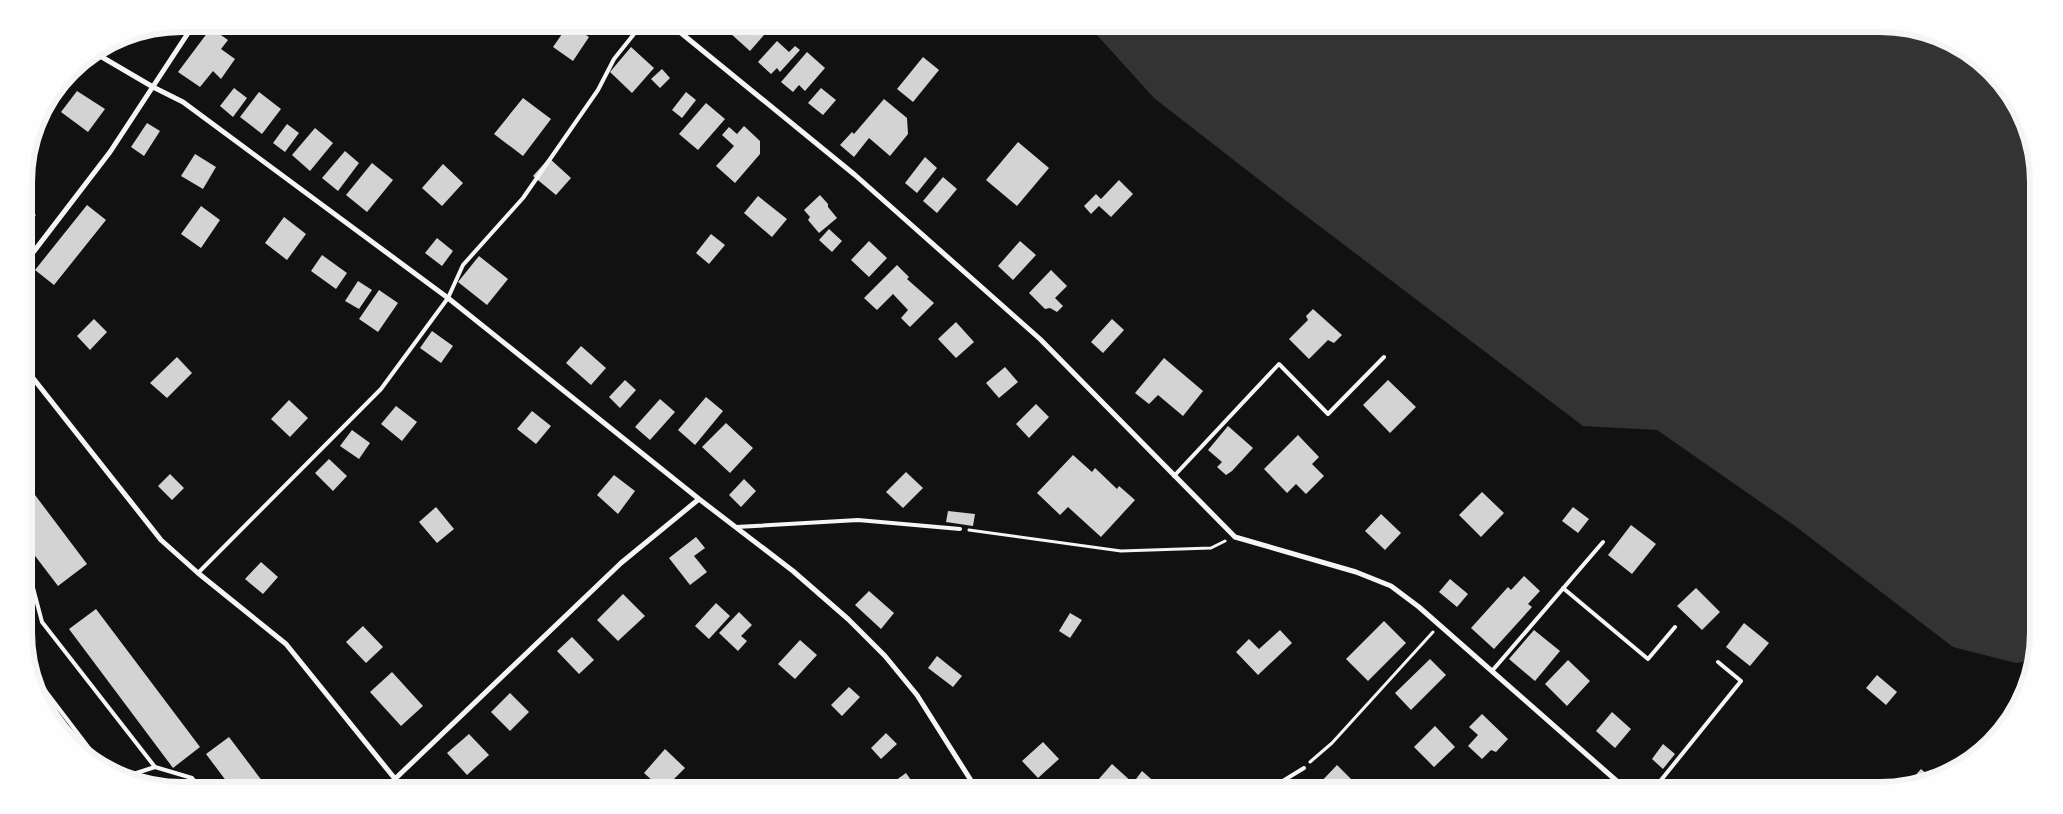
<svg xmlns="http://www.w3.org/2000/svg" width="2063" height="814" font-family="Helvetica,sans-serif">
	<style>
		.water { fill: #333 }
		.building { fill: #d3d3d3 }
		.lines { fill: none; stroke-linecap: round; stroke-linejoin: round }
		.path { stroke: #f5f5f5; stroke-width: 3 }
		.service { stroke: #f5f5f5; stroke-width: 4 }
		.minor { stroke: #f5f5f5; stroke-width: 5 }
		.rim { fill: none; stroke: #f5f5f5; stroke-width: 6 }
	</style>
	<rect width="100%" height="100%" fill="#111"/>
	<!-- water -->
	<path class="water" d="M1087,24H1881L1932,32L2000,78L2027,121L2038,161L2039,632L2035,660L2016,663L1953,647L1795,526L1657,430L1583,426L1293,206L1154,98Z"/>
	<!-- building -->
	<path class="building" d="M569,24L589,37L573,61L553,47Z
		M738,24H751L764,35L750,51L730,33Z
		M211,28L228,40L221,49L235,59L221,79L213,71L200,87L178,72Z
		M777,41L789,52L795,46L800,50L780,72L777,68L771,74L758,62Z
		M631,47L654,68L632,93L610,72Z
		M807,52L825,68L805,91L799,85L793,92L781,82Z
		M923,57L939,70L913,102L897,89Z
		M662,69L670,78L660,88L651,79Z
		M234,88L247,98L233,117L220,106Z
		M821,88L836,100L823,115L808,103Z
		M77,91L105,109L88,132L61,112Z
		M259,92L281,109L262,134L240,117Z
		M686,92L696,100L682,118L672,110Z
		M523,98L551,119L523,156L494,134Z
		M884,99L907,118L908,134L890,156L869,138L854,157L840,145L852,132L854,134Z
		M706,103L725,119L698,150L679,134Z
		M147,123L160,131L144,156L131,147Z
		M287,124L299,133L285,152L273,143Z
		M744,126L760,141V154L735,183L716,166L734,146L722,135L729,127L737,134Z
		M315,128L333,143L310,171L292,155Z
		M1018,142L1049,168L1017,206L986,180Z
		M345,151L359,163L338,191L322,178Z
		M195,154L216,167L203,189L181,176Z
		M925,157L937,168L917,193L905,183Z
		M549,158L571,178L556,195L533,176Z
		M372,163L393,180L367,212L346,195Z
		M443,164L463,183L442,206L422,188Z
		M943,177L957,189L937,213L923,201Z
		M1119,180L1133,194L1111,217L1099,206L1091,214L1084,206L1096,194L1101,199Z
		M820,195L828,204V207L837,218L819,233L808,220L810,217L804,210Z
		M758,196L787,219L772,237L744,213Z
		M24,205L36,215L24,229Z
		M87,205L106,220L54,285L35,270Z
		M201,206L220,220L201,248L181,234Z
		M284,217L306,234L287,260L265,243Z
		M829,229L842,241L832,252L819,240Z
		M711,234L725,245L709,264L696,253Z
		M437,238L453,251L442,266L425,253Z
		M869,241L887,258L869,277L851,260Z
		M1020,241L1036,255L1013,280L998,266Z
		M322,255L347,273L336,289L311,271Z
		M479,256L508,279L487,305L458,282Z
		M897,265L909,277L907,279L934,303L910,327L901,318L908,310L893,294L877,310L864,298Z
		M1051,270L1067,286L1055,298L1063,306L1057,312L1050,308L1045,309L1029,293Z
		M358,281L372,290L359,309L345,301Z
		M379,290L398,303L378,332L359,319Z
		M1313,309L1342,335L1334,343L1328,340L1309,359L1289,339L1308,320L1306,316Z
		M94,319L107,332L90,350L77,336Z
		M1112,319L1124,330L1103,353L1091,342Z
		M956,322L974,342L956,358L938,339Z
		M432,331L453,346L441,363L420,348Z
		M581,346L606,368L591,385L566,363Z
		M177,357L192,373L167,398L150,383Z
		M1164,358L1203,391L1183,416L1158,395L1149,404L1135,393Z
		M1005,367L1018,382L999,398L986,383Z
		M625,380L636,390L620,408L609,397Z
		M1388,380L1416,407L1390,433L1363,405Z
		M706,397L723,411L695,445L678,430Z
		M660,399L675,412L650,440L635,427Z
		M289,400L308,418L290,437L271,419Z
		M1036,404L1049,417L1029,438L1016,424Z
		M396,406L417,422L402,441L381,424Z
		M532,411L551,426L536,444L517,429Z
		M726,423L753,448L730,473L702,447Z
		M1228,426L1253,448L1232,471L1226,475L1217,467L1222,462L1208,450Z
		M352,430L370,443L359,459L340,446Z
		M1298,435L1319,457L1312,464L1324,476L1306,494L1296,484L1287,493L1264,469Z
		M1073,455L1092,472L1095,468L1117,489L1119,486L1135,500L1101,537L1068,507L1060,515L1037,493Z
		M329,459L347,476L333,491L315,473Z
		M906,472L923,488L903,508L886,492Z
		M170,474L184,488L172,500L158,486Z
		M614,475L635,491L618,514L597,495Z
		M744,479L756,491L741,507L729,495Z
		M26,483L87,564L58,586L26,544Z
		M1482,492L1504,513L1481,537L1459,515Z
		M436,507L454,529L437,543L419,522Z
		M1573,507L1589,519L1578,533L1562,521Z
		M948,511L975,514L973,526L946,522Z
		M1381,514L1401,533L1385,550L1365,531Z
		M1631,525L1656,544L1632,574L1608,555Z
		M696,537L705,548L694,556L707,572L690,585L669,558Z
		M261,562L278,577L263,594L245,579Z
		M1524,576L1540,591L1528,604L1532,607L1494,649L1471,628L1508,587L1511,590Z
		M1450,579L1468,594L1457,607L1439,592Z
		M1696,588L1720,612L1702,630L1677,606Z
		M869,591L894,613L881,629L855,605Z
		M623,594L645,616L618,641L597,620Z
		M716,603L730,616L709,639L695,626Z
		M96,609L200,747L173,768L69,629Z
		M739,612L752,625L741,636L747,641L738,651L719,633Z
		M1070,613L1082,620L1070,638L1059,631Z
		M1384,621L1406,643L1368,681L1346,659Z
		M1744,623L1769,643L1750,666L1726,647Z
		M363,626L383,647L366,663L346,642Z
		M1280,630L1292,643L1258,675L1236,652L1249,639L1259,649Z
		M1534,630L1560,651L1535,681L1509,659Z
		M572,637L594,660L579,674L557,651Z
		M800,640L817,655L795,679L778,664Z
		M937,656L962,676L953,687L928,668Z
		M1430,659L1446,675L1411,710L1395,693Z
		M1568,660L1590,681L1567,706L1545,684Z
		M392,672L423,706L401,726L370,692Z
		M1877,675L1897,692L1886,705L1866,688Z
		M849,687L860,697L842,716L831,705Z
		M510,693L529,712L510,731L491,712Z
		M1612,712L1631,729L1615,748L1596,731Z
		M1482,714L1508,739L1496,752L1491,750L1482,759L1468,746L1478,735L1469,727Z
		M1435,726L1455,747L1434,767L1414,747Z
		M886,733L897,744L881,759L871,748Z
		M469,734L489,755L467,775L447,753Z
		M229,737L269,790H233L206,754Z
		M1043,742L1059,759L1038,778L1022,761Z
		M1663,744L1675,754L1663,769L1652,759Z
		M665,749L685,768L663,790L644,773Z
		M1112,764L1133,783L1142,771L1158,785L1154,790H1094L1091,788Z
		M1337,765L1355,783L1348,790H1322L1317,786Z
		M1921,769L1934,780L1905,787Z
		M906,773L918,790H890L888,786Z"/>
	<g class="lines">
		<!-- path -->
		<path class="path" d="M969,530L1121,551L1211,548L1225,541
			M1310,762L1332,743L1433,632"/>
		<!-- service -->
		<path class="service" d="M1174,476L1279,364L1328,414L1384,357
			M736,527L858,520L960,529
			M198,573L381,389L448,298L463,265L523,198L598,90L614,59L642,24
			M26,575L32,584L42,622L155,767L192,778L202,790
			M1563,588L1648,659L1675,627
			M1492,671L1603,542
			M31,672L98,760
			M124,777L155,767
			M1268,790L1304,768
			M1653,790L1741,681L1718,662"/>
		<!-- minor -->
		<path class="minor" d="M670,24L855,175L1040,339L1235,537L1356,572L1391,586L1419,607L1627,790
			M95,53L153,87L183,102L448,298L699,499L793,571L848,619L885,656L917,695L977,790
			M25,263L110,152L194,24
			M25,368L161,540L198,573L286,644L404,790
			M396,778L621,563L699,499"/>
	</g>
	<!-- crop -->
	<path d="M0 0H2063V814H0ZM182 32H1880A150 150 0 0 1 2030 182V632A150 150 0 0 1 1880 782H182A150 150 0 0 1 32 632V182A150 150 0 0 1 182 32Z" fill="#fefefe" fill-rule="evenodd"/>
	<path class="rim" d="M182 32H1880A150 150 0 0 1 2030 182V632A150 150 0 0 1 1880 782H182A150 150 0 0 1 32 632V182A150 150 0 0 1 182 32Z"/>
</svg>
